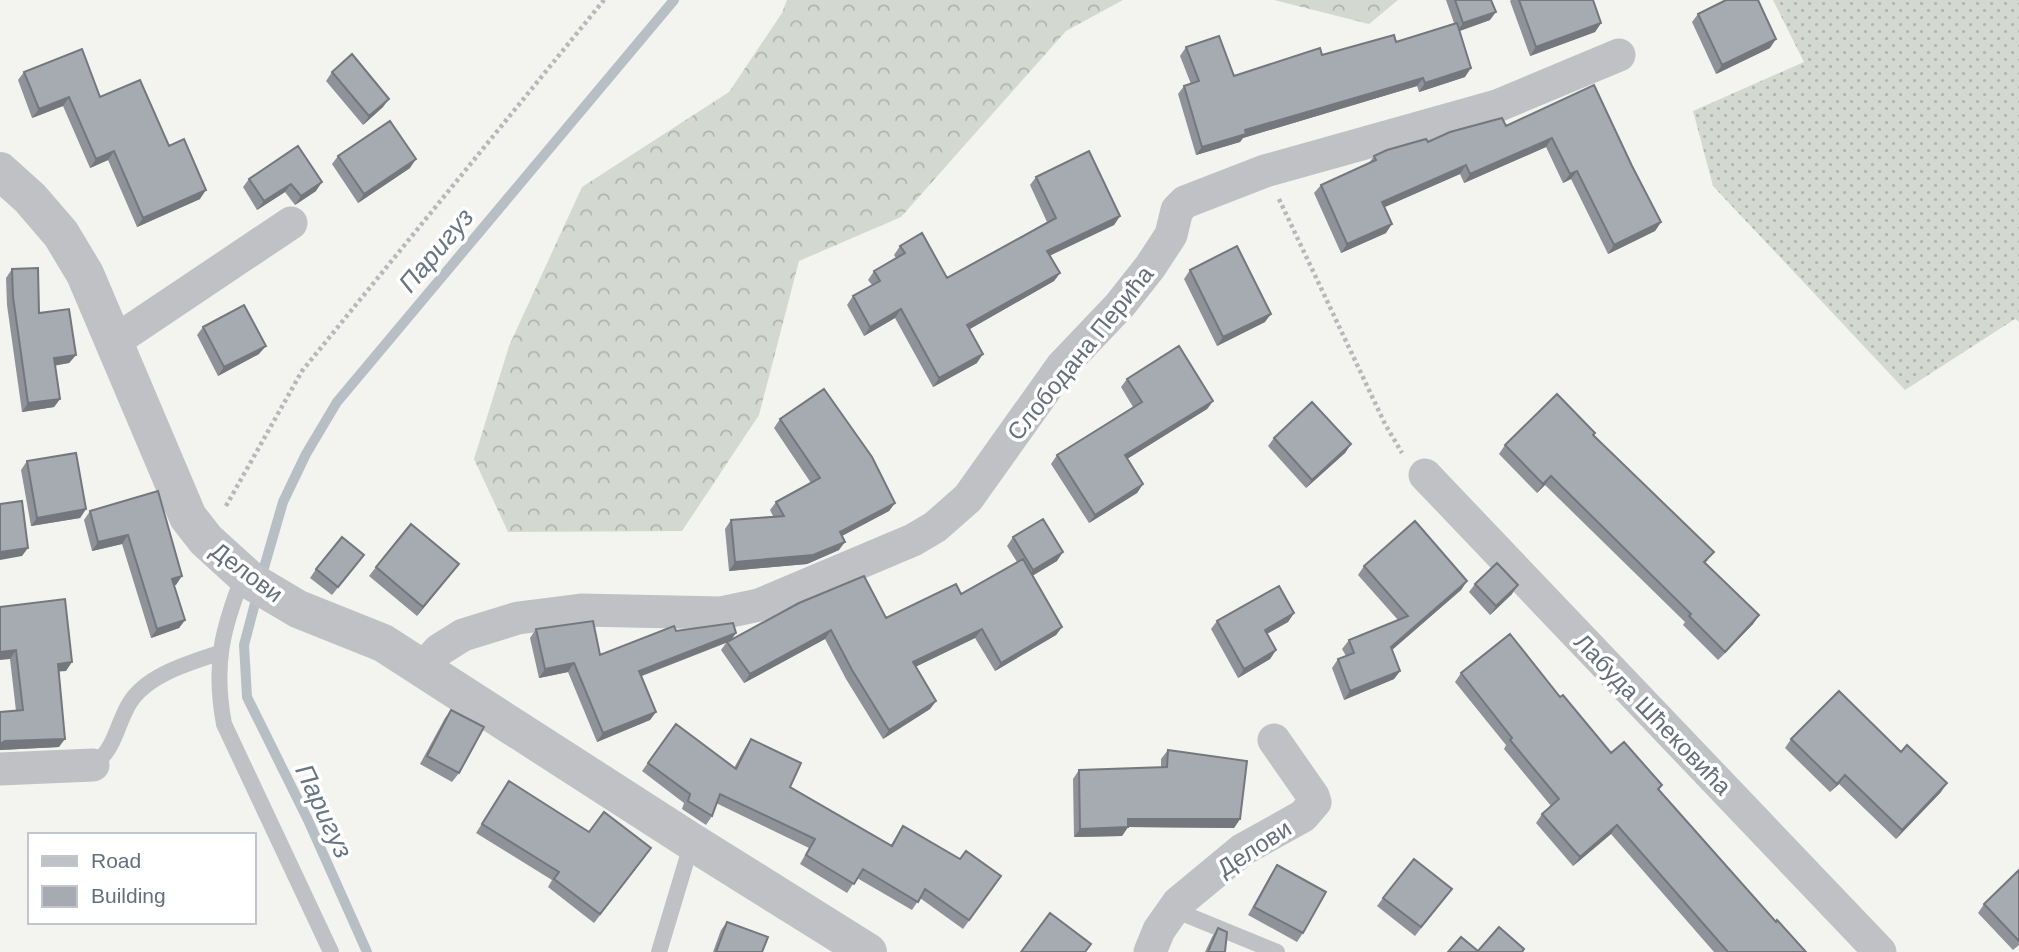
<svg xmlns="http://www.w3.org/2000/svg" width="2019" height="952" font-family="Helvetica,sans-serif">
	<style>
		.grass { fill: url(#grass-dots) }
		.forest { fill: url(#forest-crowns) }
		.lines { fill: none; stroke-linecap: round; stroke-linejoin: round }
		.stream { stroke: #b8bfc4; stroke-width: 10 }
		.path { stroke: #b6b8ba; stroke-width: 4.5; stroke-dasharray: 3.5 3.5; stroke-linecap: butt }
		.service { stroke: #bfc1c4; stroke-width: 16 }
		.minor { stroke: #bfc1c4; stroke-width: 33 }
		.tertiary { stroke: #bfc1c4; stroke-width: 38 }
		.wall { fill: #8f9298 }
		.shaded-wall { fill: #74777c }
		.building { fill: #a6aab1; stroke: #74777c; stroke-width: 2 }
		.labels { text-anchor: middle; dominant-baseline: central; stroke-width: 7; stroke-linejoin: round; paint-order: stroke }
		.street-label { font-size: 24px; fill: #666f7d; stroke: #fff }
		.water-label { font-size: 26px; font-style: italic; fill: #677681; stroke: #fff }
	</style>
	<defs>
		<pattern id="grass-dots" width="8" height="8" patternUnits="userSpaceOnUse" patternTransform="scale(1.75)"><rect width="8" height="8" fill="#d3d9d1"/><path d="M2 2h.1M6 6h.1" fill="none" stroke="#afb4af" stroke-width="1.8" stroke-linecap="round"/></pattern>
		<pattern id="forest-crowns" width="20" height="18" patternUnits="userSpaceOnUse" patternTransform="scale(1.75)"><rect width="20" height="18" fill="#d3d9d1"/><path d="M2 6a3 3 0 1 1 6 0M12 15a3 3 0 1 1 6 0" fill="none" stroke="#afb4af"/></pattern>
	</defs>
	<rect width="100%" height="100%" fill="#f3f3f0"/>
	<!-- grass -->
	<path class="grass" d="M1773,0H2019V322L2015,319L1905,390L1713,186L1693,111L1804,62Z"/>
	<!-- forest -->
	<path class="forest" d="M787,0H1123L1066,31L901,217L799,261L759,415L682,531L508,532L474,459L509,346L582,187L729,92L782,13Z
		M1274,0H1398L1369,24Z"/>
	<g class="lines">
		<!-- stream -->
		<path class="stream" d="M261,578L283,502L306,454L337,402L674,0
			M258,592L244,645L247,697L308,820L367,952"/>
		<!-- path -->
		<path class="path" d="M1279,199L1385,424L1402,453
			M226,506L302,371L604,0"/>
		<!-- service -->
		<path class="service" d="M244,574C222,629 213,665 224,724L331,952
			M93,765C115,750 116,726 129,704C146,675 189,663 219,653
			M1172,909L1277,952
			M659,952L692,842"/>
		<!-- minor -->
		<path class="minor" d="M115,341L291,223
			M1425,475L1880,952
			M423,668L439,650L463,635L518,618L581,610L721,613L759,605L913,540L935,527L968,498L1062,366L1120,305L1150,267L1171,235L1177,210L1185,202L1265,171L1497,106L1619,55
			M0,769L93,765
			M1150,952L1159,930L1178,903L1242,850L1303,816L1315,802L1313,796L1274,740"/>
		<!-- tertiary -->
		<path class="tertiary" d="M0,171L30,198L61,234L85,274L188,517L206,540L251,581L298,609L383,643L692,842L868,952"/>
	</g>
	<!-- wall -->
	<path class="wall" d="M1446,0H1491L1490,20L1459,31L1465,77L1419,92L1417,86L1243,138L1240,142L1196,155L1178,94L1184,86L1191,84L1180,56L1186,47L1234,76L1322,55L1396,42L1454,23Z
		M1511,0H1593L1601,23L1595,32L1530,56L1510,1Z
		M1698,14L1770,48L1716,74L1692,22Z
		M24,72L100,97L169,146L200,199L137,227L108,160L90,168L63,106L32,118L18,80Z
		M332,72L383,107L363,125L326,81Z
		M1594,85L1632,166L1661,222L1655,231L1608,254L1571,179L1563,183L1546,147L1464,183L1460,174L1384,207L1386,233L1341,253L1314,193L1321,185L1369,163L1374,156L1428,142L1506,126Z
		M298,146L316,191L295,205L285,192L257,210L243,187L249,179Z
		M338,156L410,168L358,203L332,164Z
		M1036,177L1120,216L1114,225L1050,255L1060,273L1054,281L970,329L977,363L933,387L895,318L864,336L847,305L853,296L872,285L868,280L874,271L896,258L894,255L900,246L947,278L1047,222L1030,185Z
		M12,269L39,313L76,355L69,363L55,365L60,399L54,407L22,412L7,305L6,278Z
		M1190,270L1265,322L1217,346L1184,279Z
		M203,327L259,354L218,376L197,335Z
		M1127,379L1213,401L1207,409L1127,459L1143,484L1137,493L1089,523L1051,464L1057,455L1133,407L1121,387Z
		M780,419L895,503L889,511L842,536L839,550L807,564L729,571L725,529L731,520L773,516L770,510L776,502L811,483L774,428Z
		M1594,435L1708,560L1705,563L1759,615L1753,624L1718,660L1683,625L1685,622L1545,485L1537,493L1499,454L1505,445Z
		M1274,438L1351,444L1345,453L1306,488L1268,446Z
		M27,461L86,509L80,518L31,526L21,470Z
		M158,491L176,585H174L185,620L179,628L151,638L122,544L92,551L84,520L90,511Z
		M1013,537L1057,561L1032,576L1062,627L1056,635L995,671L975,638L915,667L936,701L930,709L883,739L846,679L825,639L744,683L721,650L726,643L642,676L656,712L650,720L597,742L568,672L539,678L530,638L536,629L600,655L676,631L736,633L732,639L886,618L961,594L1017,562L1007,546Z
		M364,555L332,595L310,578L316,569Z
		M459,564L417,616L369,576L376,567Z
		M1364,566L1467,581L1461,590L1392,650L1400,671L1394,679L1344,700L1332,668L1338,659L1346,656L1342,649L1349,640L1398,620L1358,575Z
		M1475,584L1512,594L1490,615L1469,592Z
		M0,607L66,671H59V747L0,750V712L16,711L10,659Z
		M1294,613L1288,622L1267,634L1276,650L1270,659L1238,678L1211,629L1217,621Z
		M1461,673L1560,697L1611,753L1662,785L1659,790L1776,922L1806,952H1714L1611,834L1573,866L1536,823L1542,814L1551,806L1504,749L1506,745L1455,682Z
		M451,710L459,773L452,782L420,764L445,718Z
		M676,724L734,768L745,748L751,739L790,787L891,845L903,826L960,859L1001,876L963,929L920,898L912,910L857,878L847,893L800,864L809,848L716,803L712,816L706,825L682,809L684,803L642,771Z
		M1791,739L1941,792L1896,839L1839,784L1830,792L1785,748Z
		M1168,750L1240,819L1234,828L1128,827L1122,836L1074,837L1073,779L1079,770L1161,768V759Z
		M503,790L589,832L645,857L594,923L548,887L552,880L476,833Z
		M1277,865L1303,933L1297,942L1248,915L1271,874Z
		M2019,870V945L2013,950L1978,913L1984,904Z
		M1452,889L1415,936L1377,906L1383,898Z
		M727,922L762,952H713L721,930Z
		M1218,928L1225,952H1205L1212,937Z"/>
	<!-- shaded-wall -->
	<path class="shaded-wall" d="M1496,12L1490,20L1457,32L1463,23Z
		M1601,23L1595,32L1530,56L1536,47Z
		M1776,39L1770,48L1716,74L1722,65Z
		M1471,68L1465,77L1419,92L1425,83Z
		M1423,78L1417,86L1243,138L1240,142L1196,155L1202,147L1245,130Z
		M69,97L63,106L32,118L39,109Z
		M389,99L383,107L363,125L369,116Z
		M1552,138L1546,147L1464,183L1470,174Z
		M114,151L108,160L90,168L96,159Z
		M416,159L410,168L358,203L364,194Z
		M1466,165L1460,174L1376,211L1382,202Z
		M1577,171L1571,179L1563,183L1570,174Z
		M322,182L316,191L295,205L301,196Z
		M291,184L285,192L257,210L264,201Z
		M206,190L200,199L137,227L143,218Z
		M1120,216L1114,225L1041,260L1047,251Z
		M1661,222L1655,231L1608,254L1614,245Z
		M1392,224L1386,233L1341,253L1347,244Z
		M1060,273L1054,281L961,334L967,325Z
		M901,309L895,318L864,336L870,327Z
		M1271,314L1265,322L1217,346L1223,337Z
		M266,346L259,354L218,376L224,367Z
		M983,354L977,363L933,387L939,378Z
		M76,355L69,363L48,367L54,358Z
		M60,399L54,407L22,412L28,403Z
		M1213,401L1207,409L1119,464L1125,455Z
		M1351,444L1345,453L1306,488L1312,480Z
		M1551,476L1545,485L1537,493L1543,484Z
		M1143,484L1137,493L1089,523L1095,515Z
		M895,503L889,511L834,540L840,532Z
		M86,509L80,518L31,526L37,518Z
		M128,535L122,544L92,551L98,542Z
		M845,542L839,550L807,564L729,571L735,562Z
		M28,548L22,556L0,560V552Z
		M1063,552L1057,561L1027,579L1033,570Z
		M459,564L453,572L417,616L423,607Z
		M182,576L176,585L166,588L172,579Z
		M1467,581L1461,590L1385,656L1391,647Z
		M1518,585L1512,594L1490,615L1496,606Z
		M1294,613L1288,622L1259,638L1265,630Z
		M1759,615L1753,624L1718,660L1725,652Z
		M185,620L179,628L151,638L157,629Z
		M1062,627L1056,635L995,671L1001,663Z
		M982,629L975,638L907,671L913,662Z
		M831,630L825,639L744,683L750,674Z
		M736,633L730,641L633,679L639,671Z
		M16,650L10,659L0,660V652Z
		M1276,650L1270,659L1238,678L1244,669Z
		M72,662L66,671L52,672L58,664Z
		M574,663L568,672L539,678L545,669Z
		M1400,671L1394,679L1344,700L1350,691Z
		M936,701L930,709L883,739L889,730Z
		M656,712L650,720L597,742L603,733Z
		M65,739L59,747L0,750V744L5,741Z
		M1845,775L1839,784L1830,792L1837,784Z
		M1947,783L1941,792L1896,839L1902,830Z
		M1128,819H1240L1234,828L1128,827L1122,836L1074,837L1080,829Z
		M1617,825L1611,834L1573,866L1580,857Z"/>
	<!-- building -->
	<path class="building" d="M1455,0H1491L1496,12L1463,23Z
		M1519,0H1593L1601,23L1536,47Z
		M1726,0H1758L1776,39L1722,65L1698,14Z
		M1457,23L1471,68L1425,83L1423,78L1245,130L1246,134L1202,147L1184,86L1199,81L1186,47L1219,36L1234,76L1320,48L1322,55L1394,35L1396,42Z
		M82,49L100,97L140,80L169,146L184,139L206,190L143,218L114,151L96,159L69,97L39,109L24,72Z
		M352,54L389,99L369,116L332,72Z
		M1594,85L1632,166L1661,222L1614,245L1577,171L1570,174L1552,138L1470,174L1466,165L1382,202L1392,224L1347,244L1321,185L1376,160L1374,156L1387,150L1426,139L1428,142L1450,132L1502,118L1506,126Z
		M390,121L416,159L364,194L338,156Z
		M298,146L322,182L301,196L291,184L264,201L249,179Z
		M1089,151L1120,216L1047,251L1060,273L967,325L983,354L939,378L901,309L870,327L853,296L880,281L874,271L905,253L900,246L922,233L947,278L1056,218L1036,177Z
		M1237,246L1271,314L1223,337L1190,270Z
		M38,268L39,313L69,309L76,355L54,358L60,399L28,403L13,297L12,269Z
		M244,305L266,346L224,367L203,327Z
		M1179,346L1213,401L1125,455L1143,484L1095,515L1057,455L1142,402L1127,379Z
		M824,389L872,457L895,503L840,532L845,542L813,555L735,562L731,520L784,516L776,502L820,478L780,419Z
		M1557,394L1595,433L1593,435L1714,552L1704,562L1759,615L1725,652L1689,616L1691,614L1551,476L1543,484L1505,445Z
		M1312,402L1351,444L1312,480L1274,438Z
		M76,453L86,509L37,518L27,461Z
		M158,491L182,576L172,579L185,620L157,629L128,535L98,542L90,511Z
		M22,501L28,548L0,552V504Z
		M1043,519L1063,552L1033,570L1013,537Z
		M1415,521L1467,581L1391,647L1400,671L1350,691L1338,659L1354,653L1349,640L1408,616L1364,566Z
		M411,524L459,564L423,607L376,567Z
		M342,537L364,555L338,587L316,569Z
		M1023,559L1062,627L1001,663L982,629L913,662L936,701L889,730L852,670L831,630L750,674L727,642L799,603L864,576L886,618L956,584L961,594Z
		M1497,563L1518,585L1496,606L1475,584Z
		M1279,586L1294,613L1265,630L1276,650L1244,669L1217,621Z
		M65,599L72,662L58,664L65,739L5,741L0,744V712L23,710L16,650L0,652V607Z
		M593,621L600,655L674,626L676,631L733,623L736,633L639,671L656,712L603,733L574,663L545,669L536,629Z
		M1510,634L1560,697L1563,695L1611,753L1624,742L1662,785L1658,789L1776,922L1777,920L1806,952H1728L1617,825L1580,857L1542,814L1559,799L1510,740L1512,738L1461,673Z
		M1839,691L1901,752L1907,745L1947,783L1902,830L1845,775L1837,784L1791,739Z
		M451,710L484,727L459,773L427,756Z
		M676,724L736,769L751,739L801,763L790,787L892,846L903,826L960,859L966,851L1001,876L969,920L925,889L918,902L863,869L854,884L806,855L815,839L720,794L712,816L688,801L690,794L648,763Z
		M1168,750L1247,761L1240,819H1128V827L1080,829L1079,770L1167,767Z
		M509,781L589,832L604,812L651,848L600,914L554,879L559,872L482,824Z
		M1414,859L1452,889L1421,927L1383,898Z
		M1277,865L1326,892L1303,933L1254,907Z
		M2019,870V941L1984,904Z
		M1050,913L1091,944L1085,952H1021Z
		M727,922L768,937L762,952H716Z
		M1499,927L1524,949L1522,952H1448L1461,937L1478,951Z
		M1218,928L1227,932L1225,952H1208Z"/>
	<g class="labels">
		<!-- street labels -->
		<g class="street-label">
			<text transform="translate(1080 353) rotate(-51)">Слободана Перића</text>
			<text transform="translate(247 572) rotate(37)">Делови</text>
			<text transform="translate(1653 714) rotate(46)">Лабуда Шћековића</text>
			<text transform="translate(1254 848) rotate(-33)">Делови</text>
		</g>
		<!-- water labels -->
		<g class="water-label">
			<text transform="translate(436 250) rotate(-50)">Паригуз</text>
			<text transform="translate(324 811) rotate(65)">Паригуз</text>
		</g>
	</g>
	<!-- legend -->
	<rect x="28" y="833" width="228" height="91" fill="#ffffff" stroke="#c2c5cb" stroke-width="2"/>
	<rect x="42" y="856" width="35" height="10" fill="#bfc1c4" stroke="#c2c5cb" stroke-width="2"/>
	<text x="91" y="868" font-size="21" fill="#666f7d">Road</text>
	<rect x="42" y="886" width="35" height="21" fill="#a6aab1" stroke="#c2c5cb" stroke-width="2"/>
	<text x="91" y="903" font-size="21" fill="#666f7d">Building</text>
</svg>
